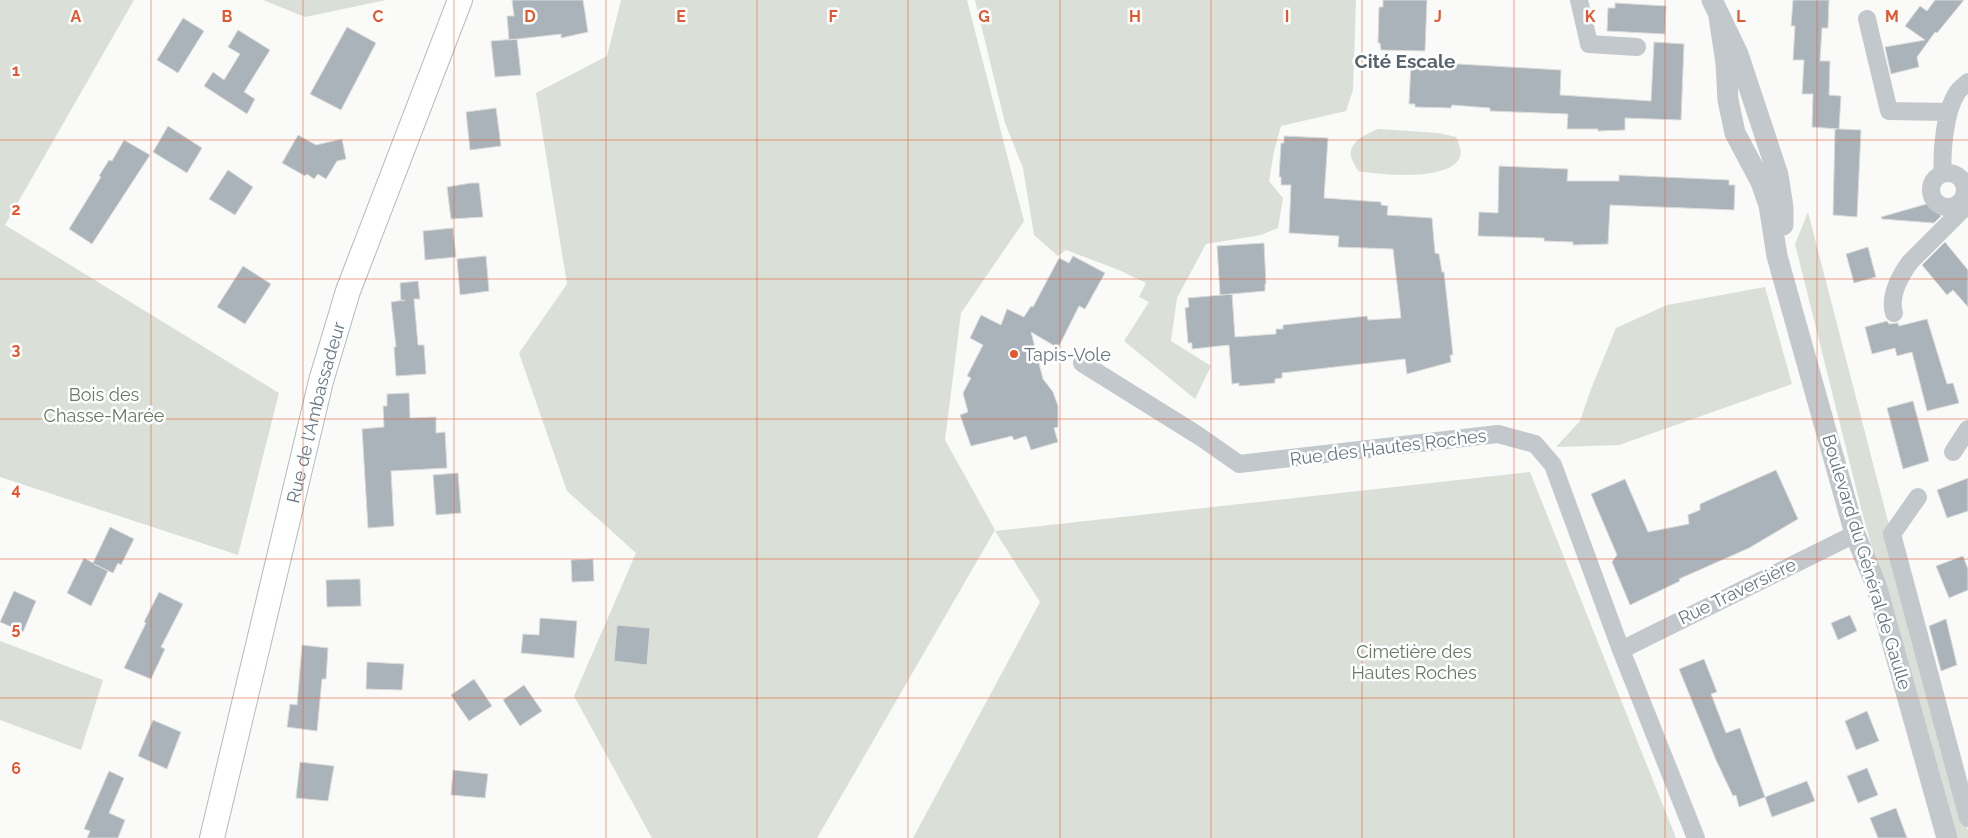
<svg xmlns="http://www.w3.org/2000/svg" width="1968" height="838" font-family="Raleway,sans-serif">
	<style>
		.green { fill: #dadfd7 }
		.building { fill: #aab3b9; stroke: #dcdcda }
		.lines { fill: none; stroke-linecap: round; stroke-linejoin: round }
		.secondary-casing { stroke: #b3babf; stroke-width: 26 }
		.minor { stroke: #c3c8cc; stroke-width: 18 }
		.tertiary { stroke: #c3c8cc; stroke-width: 21 }
		.secondary { stroke: #fff; stroke-width: 24 }
		.grid { fill: none; stroke: #e4572e; stroke-width: 1; stroke-opacity: 0.55 }
		.poi-dot { fill: #e4572e; stroke: #fff; stroke-width: 2 }
		.labels { text-anchor: middle; dominant-baseline: central; stroke-width: 5; stroke-linejoin: round; paint-order: stroke }
		.poi-label { font-size: 18px; fill: #657683; stroke: #fff; text-anchor: start }
		.park-label { font-size: 18px; fill: #687a64; stroke: #fff }
		.street-label { font-size: 18px; fill: #657683; stroke: #fff }
		.neighbourhood-label { font-size: 19px; font-weight: bold; fill: #57646e; stroke: #fff }
		.grid-label { font-size: 16px; text-anchor: middle; font-weight: bold; fill: #e4572e; stroke: #fff; stroke-width: 5; stroke-linejoin: round; paint-order: stroke }
	</style>
	<rect width="100%" height="100%" fill="#fafaf8"/>
	<!-- green -->
	<path class="green" d="M0,0H134L5,225L279,393L238,555L0,477Z
		M263,0H386L305,17Z
		M621,0H967L1024,221L961,313L945,440L995,530L817,838H652L574,696L636,553L567,491L519,353L567,284L536,93L607,56Z
		M975,0H1356L1353,90L1346,111L1281,126L1274,151L1269,181L1283,198L1278,228L1261,235L1206,244L1177,298L1171,341L1211,366L1195,399L1124,341L1149,302L1139,297L1146,283L1119,270L1066,250L1058,256L1034,235L1023,168L1005,123Z
		M1378,129L1438,133L1456,137C1459,144 1463,152 1459,159C1446,181 1380,175 1358,171C1356,167 1352,161 1351,156C1349,141 1367,134 1378,129Z
		M1808,212L1968,831V838H1954L1862,512L1795,244Z
		M1765,287L1792,384L1619,445L1556,447L1580,421L1591,389L1616,328L1667,305Z
		M1530,472L1676,838H913L1040,602L995,531Z
		M0,641L103,680L81,750L0,720Z"/>
	<!-- building -->
	<path class="building" d="M512,0H583L588,32L561,38V34L509,40L507,16H514Z
		M1383,0H1427L1425,51L1381,50L1380,43H1378L1379,7H1383Z
		M1793,0H1829L1828,28H1822L1820,61H1830L1829,95L1841,96L1839,129L1861,130L1857,217L1833,215L1835,129H1838L1812,127L1813,94H1802L1804,60H1793L1795,26H1791Z
		M1935,0H1964L1937,33L1935,32L1917,57L1919,67L1891,74L1885,47L1925,40L1905,26L1920,6L1927,11Z
		M1615,3L1666,6L1665,34L1607,31L1608,8H1615Z
		M183,18L204,31L178,73L157,60Z
		M347,27L376,43L341,110L310,94Z
		M238,30L270,50L244,92L255,99L247,114L204,86L213,72L224,80L240,54L228,47Z
		M517,39L521,75L495,77L491,41Z
		M1654,42L1684,44L1681,120L1625,118V130L1598,131V129H1567L1568,114L1490,111V108L1452,105L1451,108L1415,107V104H1409L1411,61H1441V63L1561,70L1560,95L1651,101Z
		M496,108L501,146L470,150L466,112Z
		M168,126L202,148L187,173L153,152Z
		M298,135L316,145L342,139L346,159L337,161L326,179L318,174L314,179L307,174L305,176L282,163Z
		M1284,136L1328,138L1324,198L1381,202V205L1388,206L1387,215L1432,218L1435,253L1439,254L1442,272H1444L1453,355H1450L1451,362L1407,374L1405,359L1282,373V378L1275,379V383L1239,386V383L1232,384L1229,345L1192,349V343H1188L1185,308L1189,307L1188,298L1232,294L1235,337L1276,334V329H1283V325L1367,316L1368,320L1401,318L1393,249L1338,247L1339,236L1289,233L1291,185H1281V177H1279L1281,143H1284Z
		M124,140L150,155L92,244L69,229L101,177L99,176L109,160L112,161Z
		M1499,166L1568,169L1567,181H1619V175L1729,180V185H1735L1734,210L1610,205L1608,244L1573,245V242L1544,241V238L1478,236L1479,212L1498,213Z
		M228,170L253,187L235,215L209,199Z
		M471,183H479L483,217L451,219L447,187Z
		M1930,203L1941,216L1934,223L1882,219L1881,217Z
		M453,228L456,257L425,260L423,231Z
		M1945,242L1968,270V307L1953,290L1947,295L1922,265Z
		M1264,243L1266,284H1265V291L1220,295L1217,246Z
		M1868,247L1876,277L1854,283L1846,254Z
		M486,256L489,291L460,295L457,259Z
		M1073,256L1105,273L1085,309L1079,306L1058,348L1031,332L1043,379L1053,392L1058,406V427L1054,428L1058,442L1031,450L1026,436L1014,440L1012,436L971,446L960,415L968,412L963,393L971,378L967,376L983,345L970,338L981,315L1001,325L1007,309L1024,317L1031,306L1033,307L1059,258L1069,263Z
		M243,266L271,284L245,324L217,307Z
		M418,281L420,299H414L418,345H424L426,374L396,376L394,347H396L391,302L405,300L401,301L400,283Z
		M1927,319L1947,384L1953,383L1959,403L1927,411L1912,352L1897,356L1895,348L1872,354L1865,327L1887,321L1889,324L1898,323L1899,326Z
		M409,393L410,418L436,417V433L445,432L447,468L391,471L394,526L368,528L362,429L384,427L383,406H387V394Z
		M1913,401L1929,461L1903,469L1887,408Z
		M1776,470L1798,519L1749,548L1679,579L1680,581L1630,605L1612,562L1617,555L1591,494L1625,479L1648,532L1689,524L1688,515L1700,510V504Z
		M458,473L461,513L436,515L433,475Z
		M1968,478V511L1947,518L1937,490Z
		M110,527L134,539L121,565L118,563L113,573L94,564L108,571L91,606L67,593L84,558L93,563Z
		M1963,556L1968,569V590L1949,598L1936,566Z
		M593,559L594,581L572,582L571,560Z
		M360,579L361,606L327,607L326,580Z
		M14,591L36,601L23,632L0,622Z
		M159,592L183,604L161,647L165,649L151,679L124,668L146,623L144,622Z
		M1850,615L1857,631L1838,640L1831,623Z
		M540,618L577,621L574,658L521,653L523,634L539,635Z
		M1946,619L1957,665L1941,671L1929,626Z
		M617,625L650,628L647,665L614,661Z
		M302,645L328,648L326,679H322L317,731L287,727L290,704L297,705Z
		M1704,659L1717,692L1711,694L1726,733L1740,728L1765,797L1739,807L1736,795L1733,796L1716,760L1679,669Z
		M367,662L404,664L402,690L366,689Z
		M474,679L492,706L469,721L451,695Z
		M524,685L542,711L520,726L503,700Z
		M1867,711L1879,741L1856,750L1845,721Z
		M153,720L181,732L167,769L138,756Z
		M300,762L334,766L328,801L296,798Z
		M1867,768L1878,795L1858,803L1847,776Z
		M453,770L488,774L485,798L451,795Z
		M109,771L124,778L109,813L125,820L118,838H87L90,831L84,829Z
		M1807,781L1815,801L1772,817L1765,797Z
		M1896,808L1907,838H1878L1870,818Z"/>
	<g class="lines">
		<!-- secondary casing -->
		<g class="secondary-casing">
			<g id="secondary">
				<path id="s1" d="M212,838L321,381L348,291L460,0"/>
			</g>
		</g>
		<!-- minor -->
		<path class="minor" d="M1579,0L1589,44L1637,47
			M1867,19L1889,111L1949,112
			M1931 190a17 17 0 1 1 34 0a17 17 0 1 1-34 0Z
			M1943,174C1941,152 1945,111 1957,93C1959,89 1964,86 1968,82
			M1894,313C1889,296 1900,276 1910,262L1965,207
			M1082,363L1199,436L1239,464L1498,434L1535,444L1553,465L1621,650L1696,838
			M1953,452L1968,429
			M1918,497L1892,534L1968,818
			M1621,650L1855,534"/>
		<!-- tertiary -->
		<path class="tertiary" d="M1712,0L1738,54L1778,175L1783,207V225
			M1719,17L1726,63L1728,100L1735,133L1761,182L1769,205L1777,256L1855,534L1876,585L1947,838"/>
		<!-- secondary -->
		<use href="#secondary" class="secondary"/>
	</g>
	<!-- grid -->
	<path class="grid" d="M151,0V838M303,0V838M454,0V838M606,0V838M757,0V838M908,0V838M1060,0V838M1211,0V838M1362,0V838M1514,0V838M1665,0V838M1817,0V838M0,140H1968M0,279H1968M0,419H1968M0,559H1968M0,698H1968"/>
	<!-- markers -->
	<circle class="poi-dot" cx="1014" cy="354" r="5"/>
	<g class="labels">
		<!-- poi labels -->
		<g class="poi-label">
			<text x="1024" y="354">Tapis-Vole</text>
		</g>
		<!-- park labels -->
		<g class="park-label">
			<text x="104" y="394">Bois des<tspan x="104" dy="21">Chasse-Marée</tspan></text>
			<text x="1414" y="651">Cimetière des<tspan x="1414" dy="21">Hautes Roches</tspan></text>
		</g>
		<!-- street labels -->
		<g class="street-label">
			<text stroke="none"><textPath href="#s1" startOffset="438">Rue de l'Ambassadeur</textPath></text>
			<text transform="translate(1388 447) rotate(-7)">Rue des Hautes Roches</text>
			<text transform="translate(1867 562) rotate(73)">Boulevard du Général de Gaulle</text>
			<text transform="translate(1737 591) rotate(-26)">Rue Traversière</text>
		</g>
		<!-- neighbourhood labels -->
		<g class="neighbourhood-label">
			<text x="1405" y="61">Cité Escale</text>
		</g>
	</g>
	<g class="grid-label">
		<text x="76" y="22">A</text>
		<text x="227" y="22">B</text>
		<text x="378" y="22">C</text>
		<text x="530" y="22">D</text>
		<text x="681" y="22">E</text>
		<text x="833" y="22">F</text>
		<text x="984" y="22">G</text>
		<text x="1135" y="22">H</text>
		<text x="1287" y="22">I</text>
		<text x="1438" y="22">J</text>
		<text x="1590" y="22">K</text>
		<text x="1741" y="22">L</text>
		<text x="1892" y="22">M</text>
		<text x="16" y="76">1</text>
		<text x="16" y="215">2</text>
		<text x="16" y="355">3</text>
		<text x="16" y="495">4</text>
		<text x="16" y="634">5</text>
		<text x="16" y="774">6</text>
	</g>
</svg>
